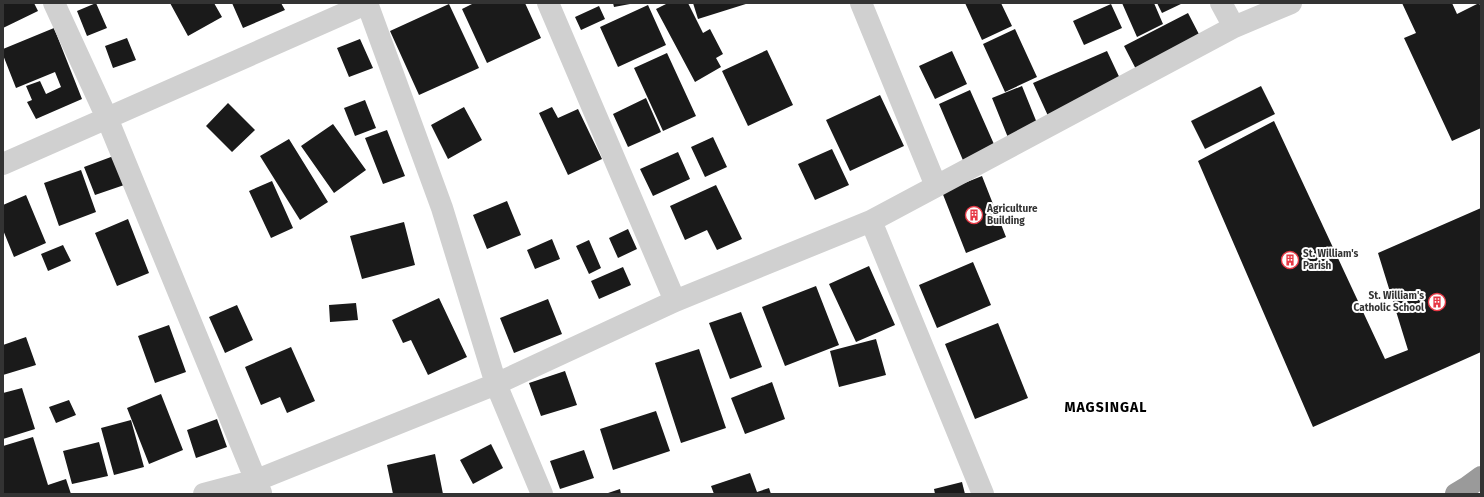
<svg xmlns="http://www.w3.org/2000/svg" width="1484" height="497" font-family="'Fira Sans',sans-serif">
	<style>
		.building { fill: #1a1a1a }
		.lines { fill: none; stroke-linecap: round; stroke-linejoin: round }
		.minor { stroke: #d0d0d0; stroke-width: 22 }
		.highway { stroke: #9a9a9a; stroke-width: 22 }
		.labels { text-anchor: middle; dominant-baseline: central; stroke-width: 4; stroke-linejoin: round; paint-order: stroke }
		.poi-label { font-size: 10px; font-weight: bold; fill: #333; stroke: #fff; text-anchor: start }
		.district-label { font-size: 14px; font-weight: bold; letter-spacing: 1px; fill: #000; stroke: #fff }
	</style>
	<rect width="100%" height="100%" fill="#fff"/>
	<!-- building -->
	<path class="building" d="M3,3H34L38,11L3,28Z
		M96,3L107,28L87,36L77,11Z
		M170,3H214L222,17L188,36Z
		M232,3H281L285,10L243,28Z
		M474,3H525L541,38L487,63L462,9Z
		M613,3H630V4L614,7Z
		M668,3H688L703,33L710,29L723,54L716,58L721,67L695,82L656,9Z
		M693,3H749L698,19Z
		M965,3H1001L1012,26L982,40Z
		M1122,3H1154L1163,24L1137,37Z
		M1157,3H1183L1162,13Z
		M1402,3H1452L1457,14L1479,3L1481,7V128L1452,141L1404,38L1416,33Z
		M449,4L479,68L419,95L390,31Z
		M1111,4L1122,28L1084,45L1073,21Z
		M648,5L666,45L618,67L600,27Z
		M599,6L605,19L581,30L575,17Z
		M1188,13L1203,42L1139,75L1124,46Z
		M54,28L82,99L36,119L27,102L32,100L26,86L40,81L46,94L61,87L55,72L16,88L3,55V49Z
		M1015,29L1037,77L1005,92L983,44Z
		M127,38L136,60L113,68L105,46Z
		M360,39L373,68L349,77L337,48Z
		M767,50L793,105L748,126L722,71Z
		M952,51L967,84L935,99L919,66Z
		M1107,51L1123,85L1049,118L1033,83Z
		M667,53L696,116L663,131L634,68Z
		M1022,86L1039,128L1009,140L992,98Z
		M1261,86L1275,114L1205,149L1191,121Z
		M970,90L997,151L965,165L939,104Z
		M880,95L904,146L850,171L826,120Z
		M646,98L661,132L628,147L613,114Z
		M365,100L376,128L355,136L344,108Z
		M228,103L255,130L232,152L206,126Z
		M464,107L482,140L448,159L431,125Z
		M552,107L558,118L578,109L602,159L568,175L539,113Z
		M1274,121L1385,359L1408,350L1378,253L1481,208V352L1313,427L1198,161Z
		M333,124L366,170L334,193L301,146Z
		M387,130L405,176L383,184L365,138Z
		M713,137L727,167L705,177L691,147Z
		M289,139L328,202L300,220L260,156Z
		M832,149L849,185L815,200L798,164Z
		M678,152L690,179L653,196L640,169Z
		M119,154L130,183L95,195L84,167Z
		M81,170L96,212L59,226L44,183Z
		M982,176L1006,237L966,253L942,192Z
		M272,181L293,228L271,238L249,191Z
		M716,185L742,239L717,250L707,230L685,240L670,206Z
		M26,195L46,243L14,257L3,230V205Z
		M507,201L521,235L487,249L473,215Z
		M128,219L149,273L117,286L95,233Z
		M404,222L415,265L362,279L350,236Z
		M628,229L637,249L618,258L609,238Z
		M552,239L560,259L535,269L527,250Z
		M589,240L601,268L589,274L576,246Z
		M63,245L71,261L48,271L41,254Z
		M973,262L991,305L937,328L919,285Z
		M869,266L895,325L856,342L829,284Z
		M623,267L631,285L599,299L591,281Z
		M816,286L839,345L785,366L762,307Z
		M439,298L467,357L428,375L411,340L403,343L392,320Z
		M548,299L562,334L514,353L500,318Z
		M356,303L358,320L330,322L329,305Z
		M237,305L253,340L225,353L209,317Z
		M741,312L762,367L730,379L709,323Z
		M998,323L1028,398L975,419L945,344Z
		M169,325L186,372L155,383L138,336Z
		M26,337L36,365L3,375V345Z
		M876,339L886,375L839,387L830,351Z
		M291,347L315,401L287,413L280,397L261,405L245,367Z
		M699,349L726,428L681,443L655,363Z
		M565,371L577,405L541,416L529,383Z
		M772,382L785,419L745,434L731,398Z
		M22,388L35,429L3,439V393Z
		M161,394L183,450L149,464L127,408Z
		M69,400L76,415L56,423L49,407Z
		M656,411L670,451L613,470L600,429Z
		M217,419L227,447L196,458L187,430Z
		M131,420L144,467L114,475L101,428Z
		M33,437L48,485L66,479L71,494H3V446Z
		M99,442L108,476L72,484L63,451Z
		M491,444L503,468L473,484L460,460Z
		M584,450L594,478L560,489L550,461Z
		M435,454L443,494H393L387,465Z
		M750,473L757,492L769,488L771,494H714L711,486Z
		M962,482L965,494H935L934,489Z
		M620,489L621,494H605Z"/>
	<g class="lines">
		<!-- minor -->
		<path class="minor" d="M54,3L107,118L261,493
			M367,3L442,208L496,384L542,494
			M548,3L675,301
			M861,3L936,186
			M1221,3L1234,27
			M3,164L368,3
			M871,221L983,494
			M204,494L257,480L496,384L675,301L871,221L1234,27L1291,3"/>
		<!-- highway -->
		<path class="highway" d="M1456,494L1466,488L1481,477"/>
	</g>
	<!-- icons -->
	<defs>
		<g id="building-ring" transform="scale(0.9)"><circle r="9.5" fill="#fff" stroke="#e63946" stroke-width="1.5"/><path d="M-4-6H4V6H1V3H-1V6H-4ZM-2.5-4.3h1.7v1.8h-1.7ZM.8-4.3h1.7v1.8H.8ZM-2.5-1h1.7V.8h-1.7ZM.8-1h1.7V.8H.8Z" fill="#e63946"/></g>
	</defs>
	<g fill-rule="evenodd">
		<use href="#building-ring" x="974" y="215"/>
		<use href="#building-ring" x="1290" y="260"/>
		<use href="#building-ring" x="1437" y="302"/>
	</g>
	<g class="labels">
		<!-- poi labels -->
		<g class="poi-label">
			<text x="987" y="209">Agriculture<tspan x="987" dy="12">Building</tspan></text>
			<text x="1303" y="254">St. William's<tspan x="1303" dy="12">Parish</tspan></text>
			<text x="1424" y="296" text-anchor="end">St. William's<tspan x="1424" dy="12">Catholic School</tspan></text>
		</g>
		<!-- district labels -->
		<g class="district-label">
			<text x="1106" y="407">MAGSINGAL</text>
		</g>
	</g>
	<!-- border -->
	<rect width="1484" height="497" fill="none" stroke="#333333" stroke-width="8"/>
</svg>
